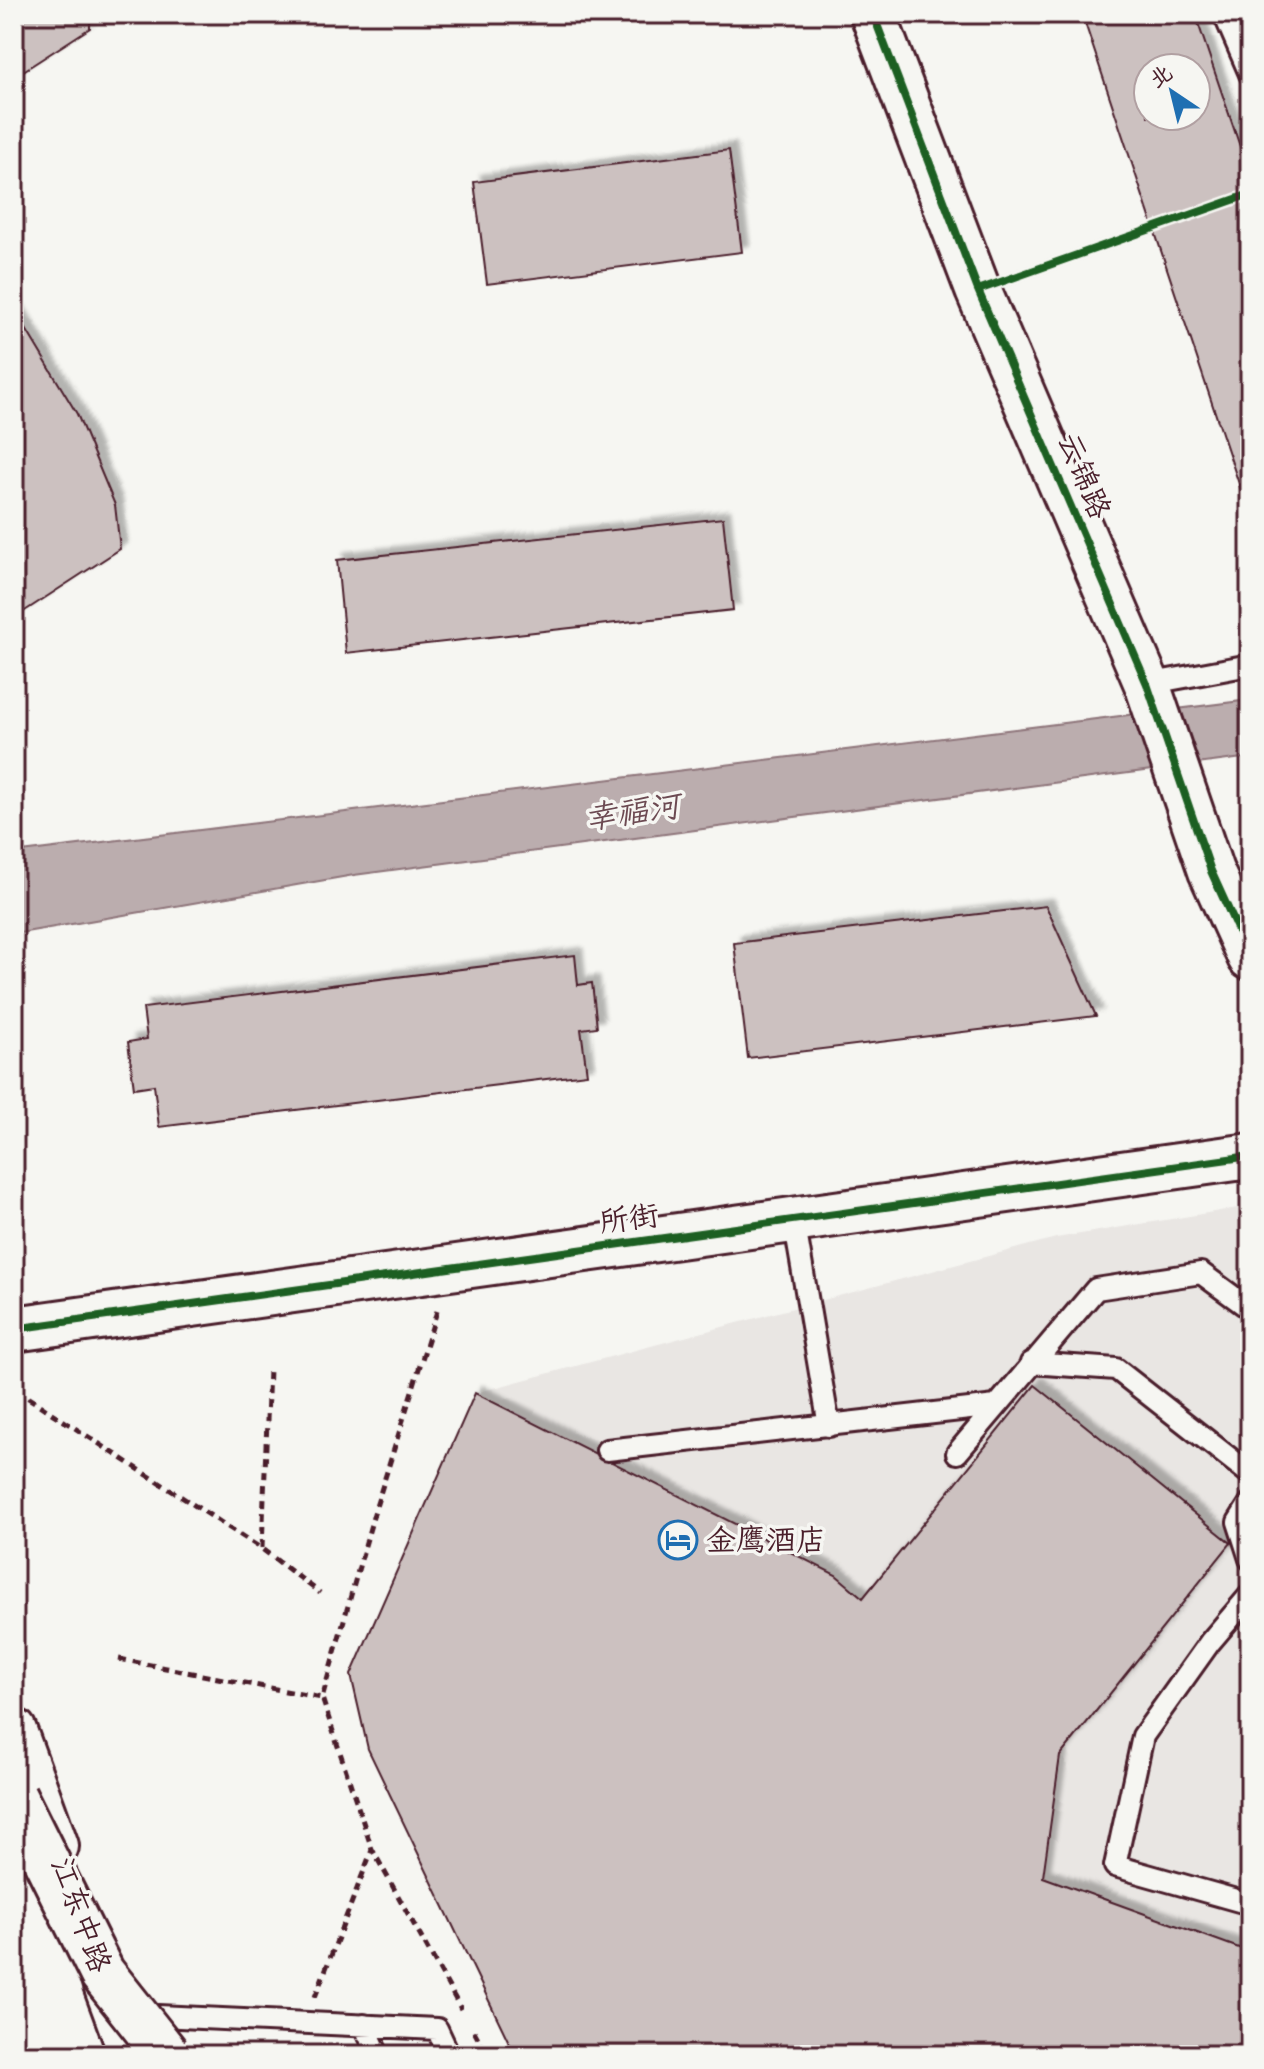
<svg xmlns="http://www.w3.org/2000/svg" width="1264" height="2069" font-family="'Comic Neue','LXGW WenKai TC',sans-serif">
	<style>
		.built { fill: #e9e6e3 }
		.water { fill: #bbadae; stroke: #8e747a; stroke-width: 2 }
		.building { fill: #ccc1c0; stroke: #4a1f2b; stroke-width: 2; fill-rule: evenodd; filter: url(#shadow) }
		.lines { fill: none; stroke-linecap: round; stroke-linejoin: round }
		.service-casing { stroke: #4a1f2b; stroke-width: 26 }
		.tertiary-casing { stroke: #4a1f2b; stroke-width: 50 }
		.primary-casing { stroke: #4a1f2b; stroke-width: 50 }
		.path { stroke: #4a1f2b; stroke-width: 5; stroke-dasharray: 8 6; stroke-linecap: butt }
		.service { stroke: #f6f6f2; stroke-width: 20 }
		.tertiary { stroke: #f6f6f2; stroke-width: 44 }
		.primary { stroke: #f6f6f2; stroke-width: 44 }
		.trunk-bridge-casing { stroke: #4a1f2b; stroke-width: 50; stroke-linecap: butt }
		.trunk-bridge { stroke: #f6f6f2; stroke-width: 44 }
		.cycleway-casing { stroke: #f6f6f2; stroke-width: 13 }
		.cycleway { stroke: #1b5e20; stroke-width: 8 }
		.labels { text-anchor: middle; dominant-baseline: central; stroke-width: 7; stroke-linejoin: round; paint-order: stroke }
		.street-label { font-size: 30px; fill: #4a1f2b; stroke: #f6f6f2 }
		.poi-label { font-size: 30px; fill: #4a1f2b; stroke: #f6f6f2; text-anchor: start }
		.water-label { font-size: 32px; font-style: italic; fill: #6c4a52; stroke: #f6f6f2 }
	</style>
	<defs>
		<filter id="shadow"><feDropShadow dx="7" dy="-7" stdDeviation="2" flood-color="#0004"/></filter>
	</defs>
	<rect width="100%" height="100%" fill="#f6f6f2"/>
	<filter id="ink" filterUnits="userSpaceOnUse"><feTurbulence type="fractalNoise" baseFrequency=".0125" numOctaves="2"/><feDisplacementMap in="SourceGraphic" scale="16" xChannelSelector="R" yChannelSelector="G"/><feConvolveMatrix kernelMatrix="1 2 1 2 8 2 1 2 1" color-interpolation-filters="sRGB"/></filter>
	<g filter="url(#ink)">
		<!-- built -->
		<path class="built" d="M1250,1206V2055H515L368,1749L351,1675L475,1393L1056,1238Z"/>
		<!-- water -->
		<path class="water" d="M1250,700V757L354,875L14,934V853Z"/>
		<!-- building -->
		<path class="building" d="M14,14H90V28L14,77Z
			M1082,14H1195L1250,176V517ZM1148,68H1196V116H1148Z
			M729,150L742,252L487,284L474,182Z
			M14,309L77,414L115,505L120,549L14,618Z
			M723,518L733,610L346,653L337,560Z
			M1046,906L1096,1016L748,1058L734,943Z
			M575,955L578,985L592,983L597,1027L581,1029L587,1074L159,1127L154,1085L134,1088L128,1042L147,1039L143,1008Z
			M1035,1385L1231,1543L1060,1756L1043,1877L1250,1952V2055H515L368,1749L351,1675L475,1393L836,1575L863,1598Z"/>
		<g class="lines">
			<!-- service casing -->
			<g class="service-casing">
				<path id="service" d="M1224,14L1250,74
					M1147,684L1250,665
					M794,1220L829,1426
					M1031,1363L1116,1369L1250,1474
					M607,1450L996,1406
					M957,1453L1096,1289L1201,1273L1250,1309
					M1250,1503L1238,1522L1250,1559
					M1250,1595L1210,1642L1143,1736L1115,1866L1250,1904
					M137,2015L437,2029L449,2055
					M364,2025L378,2055"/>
			</g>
			<!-- tertiary casing -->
			<g class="tertiary-casing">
				<path id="tertiary" d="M873,14L978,290L1147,684L1211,871L1250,957
					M14,1329L1250,1156"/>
			</g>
			<!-- primary casing -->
			<g class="primary-casing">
				<path id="primary" d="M14,1731L56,1846
					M105,1982L132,2055"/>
			</g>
			<!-- path -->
			<path class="path" d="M437,1311L375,1510L322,1698L372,1849L461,2009
				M16,1390L262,1549L320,1593
				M262,1548L269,1369
				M119,1659L322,1698
				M315,1997L372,1850
				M474,2031L487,2055"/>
			<!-- service -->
			<use href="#service" class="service"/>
			<!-- tertiary -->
			<use href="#tertiary" class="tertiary"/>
			<!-- primary -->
			<use href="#primary" class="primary"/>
			<!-- trunk-bridge casing -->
			<g class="trunk-bridge-casing">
				<path id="trunk-bridge" d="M14,1796L102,1973L167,2055"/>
			</g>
			<!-- trunk-bridge -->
			<use href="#trunk-bridge" class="trunk-bridge"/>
			<!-- cycleway casing -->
			<g class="cycleway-casing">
				<path id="cycleway" d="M873,14L978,290L1147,684L1211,871L1250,957
					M978,290L1250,194
					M14,1329L1250,1156"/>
			</g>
			<!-- cycleway -->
			<use href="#cycleway" class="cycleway"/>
		</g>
	</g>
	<!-- icons -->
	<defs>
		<g id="hotel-ring" transform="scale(2)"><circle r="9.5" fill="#f6f6f2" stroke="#1f6fb2" stroke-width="1.5"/><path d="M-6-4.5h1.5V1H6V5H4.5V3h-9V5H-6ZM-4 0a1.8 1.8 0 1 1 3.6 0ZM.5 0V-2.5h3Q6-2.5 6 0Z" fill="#1f6fb2"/></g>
	</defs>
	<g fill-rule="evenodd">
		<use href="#hotel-ring" x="678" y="1540"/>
	</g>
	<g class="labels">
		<!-- street labels -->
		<g class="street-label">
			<text transform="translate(1084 476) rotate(67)">云锦路</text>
			<text transform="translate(629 1219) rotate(-8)">所街</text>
			<text transform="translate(81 1915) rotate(70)">江东中路</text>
		</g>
		<!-- poi labels -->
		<g class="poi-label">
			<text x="706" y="1540">金鹰酒店</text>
		</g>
		<!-- water labels -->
		<g class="water-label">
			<text transform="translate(632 812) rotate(-8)">幸福河</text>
		</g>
	</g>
	<!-- margin -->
	<rect width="1264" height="2069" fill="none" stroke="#f6f6f2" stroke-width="48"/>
	<rect x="24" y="24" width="1216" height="2021" fill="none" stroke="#4a1f2b" stroke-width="3" filter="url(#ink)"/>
	<!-- north arrow -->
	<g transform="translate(1172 92) rotate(325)"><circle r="38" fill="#f6f6f2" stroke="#b1a0a2" stroke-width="2"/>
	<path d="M0-6L14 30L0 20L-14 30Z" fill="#1f6fb2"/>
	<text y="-12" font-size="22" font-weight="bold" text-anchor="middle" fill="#4a1f2b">北</text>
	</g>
</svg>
